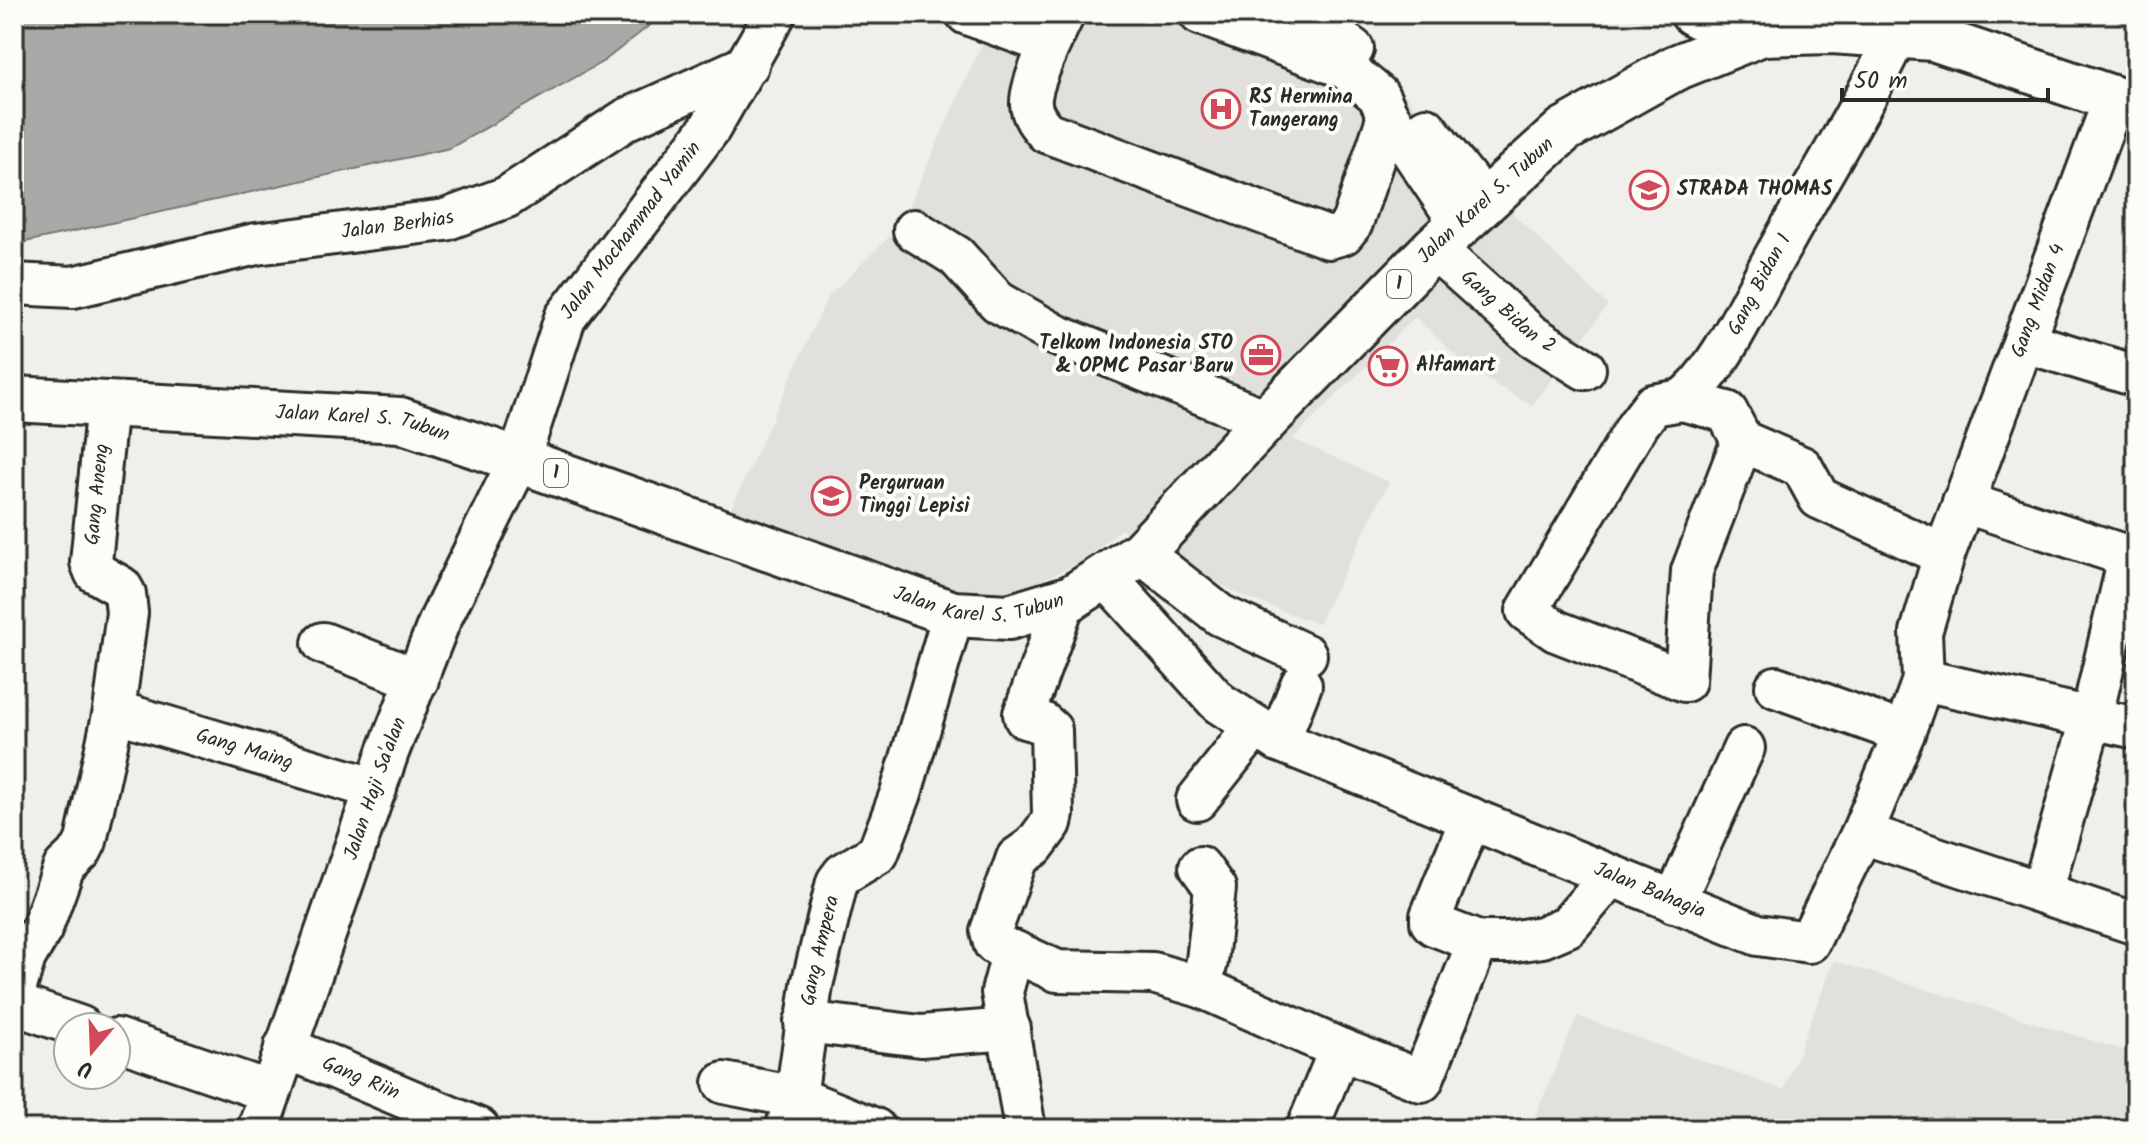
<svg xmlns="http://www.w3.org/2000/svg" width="2150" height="1143" font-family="Kalam,sans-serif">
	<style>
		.built { fill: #e1e0dc }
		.water { fill: #aaa9a7; stroke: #777775; stroke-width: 2 }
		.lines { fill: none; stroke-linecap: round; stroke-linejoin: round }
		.minor-casing { stroke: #2b2b2b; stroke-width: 46 }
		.major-casing { stroke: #2b2b2b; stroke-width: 50 }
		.highway-casing { stroke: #2b2b2b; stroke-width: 50 }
		.minor { stroke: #fdfcf7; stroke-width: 40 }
		.major { stroke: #fdfcf7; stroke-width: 44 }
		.highway { stroke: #fdfcf7; stroke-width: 44 }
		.labels { text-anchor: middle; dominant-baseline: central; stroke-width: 8; stroke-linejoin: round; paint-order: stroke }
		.shield { fill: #fdfcf7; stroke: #6a6a68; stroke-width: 2 }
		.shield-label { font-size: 18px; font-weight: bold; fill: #2b2b2b }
		.poi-label { font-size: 20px; font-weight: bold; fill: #2b2b2b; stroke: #fdfcf7; text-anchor: start }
		.street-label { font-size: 20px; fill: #2b2b2b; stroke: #fdfcf7 }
	</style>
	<rect width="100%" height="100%" fill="#f0efeb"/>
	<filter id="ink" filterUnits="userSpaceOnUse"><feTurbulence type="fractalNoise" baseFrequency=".0125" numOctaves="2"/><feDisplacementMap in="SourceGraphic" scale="16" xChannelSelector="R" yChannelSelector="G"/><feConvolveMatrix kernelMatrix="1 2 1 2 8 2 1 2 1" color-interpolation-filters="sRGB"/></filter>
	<g filter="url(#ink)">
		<!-- built -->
		<path class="built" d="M995,14H1283L1358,42L1484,186L1608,305L1532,406L1471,370L1415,317L1293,439L1389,482L1318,624L1242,596L1121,529L1086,560L989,603L727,518L827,298L900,226Z
			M1834,961L2136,1054V1129H1530L1577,1016L1784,1090Z"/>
		<!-- water -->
		<path class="water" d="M14,14H664L604,61L450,148L16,244H14Z"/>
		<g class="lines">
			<!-- minor casing -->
			<g class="minor-casing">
				<g id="minor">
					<path d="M967,14L1049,44"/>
					<path d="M1064,14C1055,32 1029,85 1031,104C1032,116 1039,124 1046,132L1329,238L1343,234L1352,223L1388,116"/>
					<path d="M1200,14L1345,68L1378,95L1388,116L1460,223"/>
					<path d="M1282,14L1333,35L1353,49"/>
					<path d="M1691,14L1740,41"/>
					<path d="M1426,128L1484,201"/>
					<path d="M914,230L956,256L998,302L1056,335L1266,420"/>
					<path id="s1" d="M1434,248L1531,335L1585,369"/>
					<path id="s2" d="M14,284L73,287L256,244L445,220L507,197L627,119L748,65"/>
					<path d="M2025,342L2136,376"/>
					<path id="s3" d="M1682,400C1723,368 1754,291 1781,246C1820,175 1862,109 1896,36"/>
					<path d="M1742,441L1692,571L1685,681L1556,631L1527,611L1637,426L1653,405L1682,400L1727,412L1742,441L1802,467L1819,498L1944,555"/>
					<path d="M1963,502L2136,559"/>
					<path d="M1141,553L1220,615L1306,655"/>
					<path id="s4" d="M1106,577L1219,703L1279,741L1758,935L1809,942L1862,833L1904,733L1923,680L1921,632L1944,555L2114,99"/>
					<path d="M323,643L418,680"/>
					<path d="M1923,680L2136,728"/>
					<path d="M1776,687L1904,733"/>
					<path id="s5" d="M114,711L376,789"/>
					<path d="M1279,741L1301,685"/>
					<path d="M1197,800L1254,728"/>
					<path d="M1471,818L1431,916V922L1434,925L1478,942H1509L1542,937L1568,926L1610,877"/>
					<path d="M1862,833L2136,924"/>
					<path d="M1200,867L1215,888L1207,961L1201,987"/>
					<path d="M2042,892L2091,720L2129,557"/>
					<path d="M1674,902L1744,748"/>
					<path d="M1013,951L1003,949L994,943L991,931L1017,858L1034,846L1051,823L1053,814L1051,730L1043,723L1025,718L1024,714L1065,600"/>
					<path d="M805,1022L921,1036L1010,1029"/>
					<path id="s6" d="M81,1027L23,1007L17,1000L15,990L25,957L42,928L64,867L81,851L86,841L114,711L127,613L125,594L121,587L95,572L91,562L107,404"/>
					<path d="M116,1039L271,1092"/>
					<path id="s7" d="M285,1047L479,1129"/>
					<path d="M724,1083L796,1097L875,1129"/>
					<path id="s8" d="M258,1129L388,752L440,620L519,460L565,318L710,128L775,14"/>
					<path id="s9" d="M786,1129L796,1097L812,985L837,882L843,874L878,853L901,793L953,614"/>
					<path d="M1025,1129L1002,992L1013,951L1057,971L1153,973L1201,987L1340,1049L1422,1081L1478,942"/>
					<path d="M1307,1129L1340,1049"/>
				</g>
			</g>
			<!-- major casing -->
			<g class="major-casing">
				<path id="major" d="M1762,33L1832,31L1933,38L2136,106"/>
			</g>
			<!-- highway casing -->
			<g class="highway-casing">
				<g id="highway">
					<path id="s10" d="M14,399L400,420L519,460L953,614L1009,617L1071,598L1141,553L1266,420L1434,248L1564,130L1675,68L1762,33L1792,14"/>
				</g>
			</g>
			<!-- minor -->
			<use href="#minor" class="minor"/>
			<!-- major -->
			<use href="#major" class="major"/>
			<!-- highway -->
			<use href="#highway" class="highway"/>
		</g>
	</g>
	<!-- icons -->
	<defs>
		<g id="hospital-ring" transform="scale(2)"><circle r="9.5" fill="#fdfcf7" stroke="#d1495b" stroke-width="1.5"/><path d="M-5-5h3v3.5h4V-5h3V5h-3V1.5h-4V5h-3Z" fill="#d1495b"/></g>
		<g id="school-ring" transform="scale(2)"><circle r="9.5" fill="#fdfcf7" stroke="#d1495b" stroke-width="1.5"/><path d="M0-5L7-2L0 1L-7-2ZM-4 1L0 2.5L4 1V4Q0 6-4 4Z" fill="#d1495b"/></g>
		<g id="office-ring" transform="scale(2)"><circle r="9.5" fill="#fdfcf7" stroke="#d1495b" stroke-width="1.5"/><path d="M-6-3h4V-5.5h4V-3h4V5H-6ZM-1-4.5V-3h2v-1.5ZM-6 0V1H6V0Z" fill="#d1495b"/></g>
		<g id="supermarket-ring" transform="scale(2)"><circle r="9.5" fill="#fdfcf7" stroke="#d1495b" stroke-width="1.5"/><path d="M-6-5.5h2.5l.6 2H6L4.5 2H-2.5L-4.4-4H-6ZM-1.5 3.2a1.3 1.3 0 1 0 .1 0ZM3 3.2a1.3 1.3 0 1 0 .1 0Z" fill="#d1495b"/></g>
		<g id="university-ring" transform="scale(2)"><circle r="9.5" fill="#fdfcf7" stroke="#d1495b" stroke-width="1.5"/><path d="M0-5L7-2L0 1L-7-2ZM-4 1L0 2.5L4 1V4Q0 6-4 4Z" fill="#d1495b"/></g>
	</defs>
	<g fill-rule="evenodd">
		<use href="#hospital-ring" x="1221" y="109"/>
		<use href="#school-ring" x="1649" y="190"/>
		<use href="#office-ring" x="1261" y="355"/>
		<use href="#supermarket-ring" x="1388" y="366"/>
		<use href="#university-ring" x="831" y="496"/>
	</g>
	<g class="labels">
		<!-- shield labels -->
		<g class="shield">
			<rect x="1387" y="270" width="24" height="28" rx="6"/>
			<rect x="544" y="459" width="24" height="28" rx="6"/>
		</g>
		<g class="shield-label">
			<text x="1399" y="284">1</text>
			<text x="556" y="473">1</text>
		</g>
		<!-- poi labels -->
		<g class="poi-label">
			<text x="1249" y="98">RS Hermina<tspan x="1249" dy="23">Tangerang</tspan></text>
			<text x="1677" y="190">STRADA THOMAS</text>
			<text x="1233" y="344" text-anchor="end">Telkom Indonesia STO<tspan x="1233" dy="23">&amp; OPMC Pasar Baru</tspan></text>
			<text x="1416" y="366">Alfamart</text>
			<text x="859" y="484">Perguruan<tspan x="859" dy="23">Tinggi Lepisi</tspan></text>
		</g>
		<!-- street labels -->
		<g class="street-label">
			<text stroke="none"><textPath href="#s10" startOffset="1670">Jalan Karel S. Tubun</textPath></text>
			<text stroke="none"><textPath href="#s2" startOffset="390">Jalan Berhias</textPath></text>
			<text stroke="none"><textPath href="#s8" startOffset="978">Jalan Mochammad Yamin</textPath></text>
			<text stroke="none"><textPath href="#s3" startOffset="140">Gang Bidan 1</textPath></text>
			<text stroke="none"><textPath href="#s4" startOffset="1494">Gang Midan 4</textPath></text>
			<text stroke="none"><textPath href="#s1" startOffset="98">Gang Bidan 2</textPath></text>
			<text stroke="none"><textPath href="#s10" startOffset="350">Jalan Karel S. Tubun</textPath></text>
			<text stroke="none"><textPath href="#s6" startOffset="616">Gang Aneng</textPath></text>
			<text stroke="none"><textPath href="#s10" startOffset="998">Jalan Karel S. Tubun</textPath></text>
			<text stroke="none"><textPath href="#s5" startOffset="136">Gang Maing</textPath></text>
			<text stroke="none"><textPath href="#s8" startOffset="360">Jalan Haji Sa'alan</textPath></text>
			<text stroke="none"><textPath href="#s4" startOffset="640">Jalan Bahagia</textPath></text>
			<text stroke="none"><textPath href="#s9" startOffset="182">Gang Ampera</textPath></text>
			<text stroke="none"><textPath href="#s7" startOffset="82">Gang Riin</textPath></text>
		</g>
	</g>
	<!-- margin -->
	<rect width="2150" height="1143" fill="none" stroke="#fdfcf7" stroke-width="48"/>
	<rect x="24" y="24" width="2102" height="1095" fill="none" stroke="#2b2b2b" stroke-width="3" filter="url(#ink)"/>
	<!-- north arrow -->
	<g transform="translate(92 1051) rotate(199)"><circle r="38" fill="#fdfcf7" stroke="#a9a8a5" stroke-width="2"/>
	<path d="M0-6L14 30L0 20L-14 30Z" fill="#d1495b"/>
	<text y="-12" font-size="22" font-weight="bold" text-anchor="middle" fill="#2b2b2b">U</text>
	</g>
	<!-- scale -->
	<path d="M1842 88v12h206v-12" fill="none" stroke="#2b2b2b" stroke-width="4"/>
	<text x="1854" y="88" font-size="24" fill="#2b2b2b" stroke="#fdfcf7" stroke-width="6" paint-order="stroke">50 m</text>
</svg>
